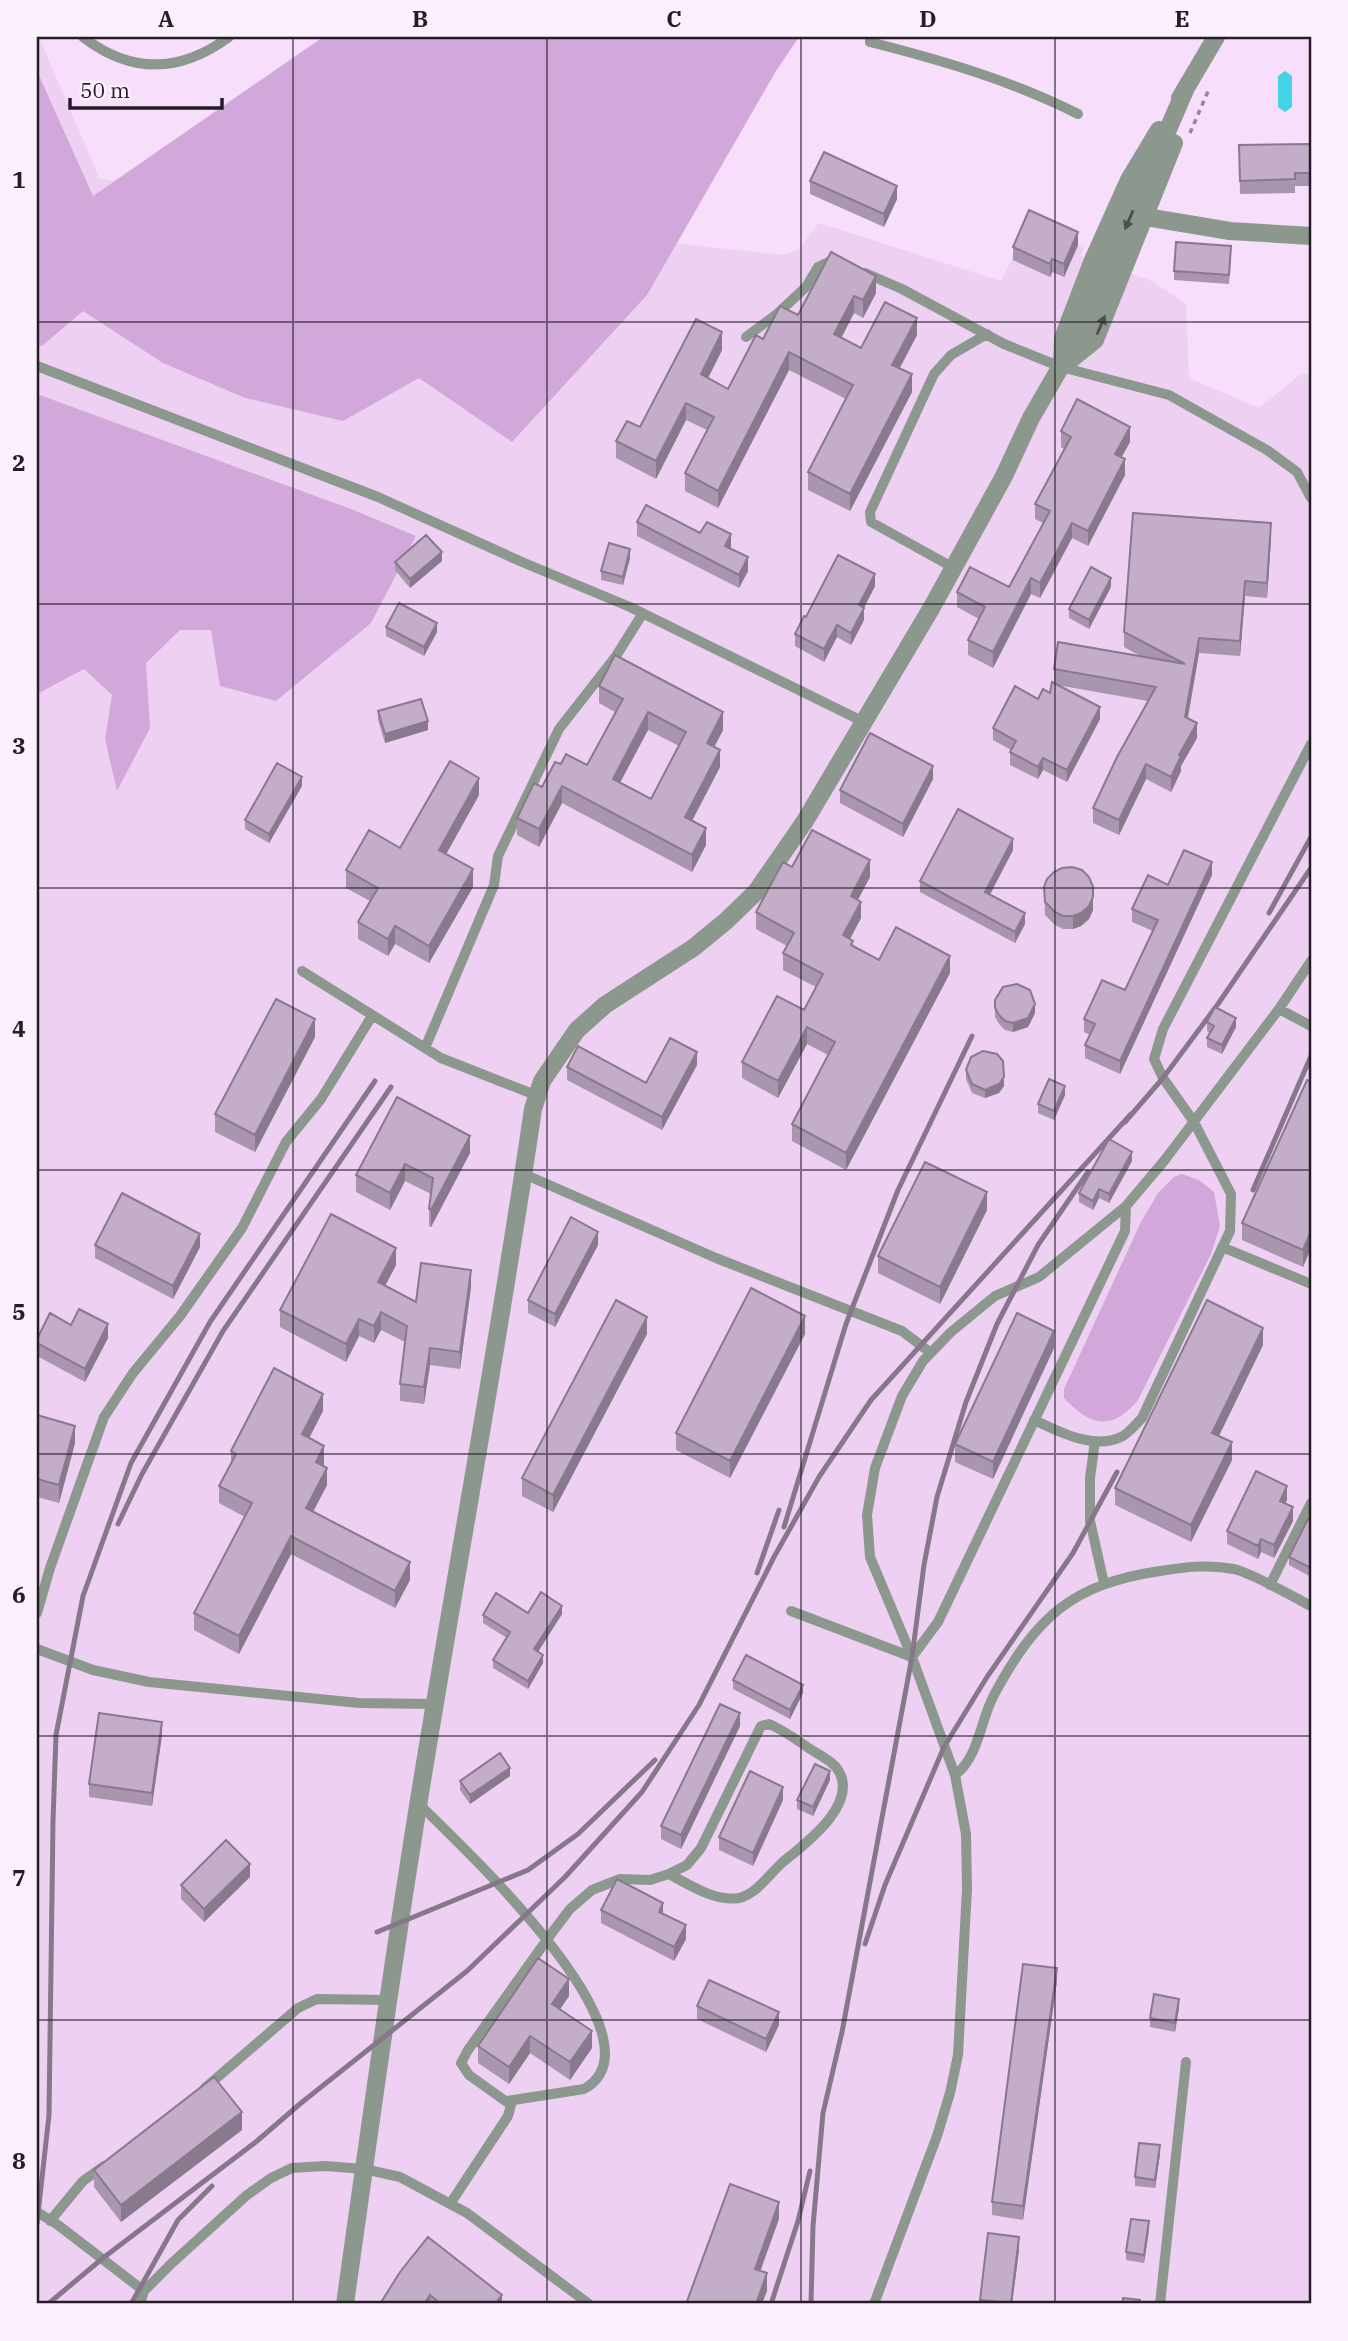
<svg xmlns="http://www.w3.org/2000/svg" width="1348" height="2341" font-family="'IBM Plex Serif',serif">
	<style>
		.built { fill: #eed0f3 }
		.green { fill: #d2a8da }
		.water { fill: #42d3e8 }
		.lines { fill: none; stroke-linecap: round; stroke-linejoin: round }
		.path { stroke: #97859a; stroke-width: 3.5; stroke-dasharray: 5 5; stroke-linecap: butt }
		.lane { stroke: #8c988e; stroke-width: 10 }
		.street { stroke: #8c988e; stroke-width: 18 }
		.rail { stroke: #87778a; stroke-width: 5 }
		.wall { fill: #a995ad; fill-rule: evenodd }
		.shaded-wall { fill: #89798d }
		.building { fill: #c4adc9; stroke: #89798d; stroke-width: 2; fill-rule: evenodd }
		.oneway { fill: #4e4e50 }
		.grid { fill: none; stroke: #251c27; stroke-width: 2; stroke-opacity: 0.55 }
		.neatline { fill: none; stroke: #251c27; stroke-width: 2.5 }
		.grid-label { font-size: 23px; text-anchor: middle; font-weight: bold; fill: #251c27 }
	</style>
	<rect width="100%" height="100%" fill="#f7defb"/>
	<!-- built -->
	<path class="built" d="M37,37H39L100,179L783,255L798,250L819,223L1001,281L1029,224L1084,248L1081,256L1152,281L1186,304L1189,378L1259,408L1302,373L1311,375V2304H37Z"/>
	<!-- green -->
	<path class="green" d="M323,37H799L776,71L647,295L512,442L419,378L343,421L245,398L163,363L83,311L42,346L37,345V71L93,196Z
		M37,394L351,509L416,536L371,623L276,701L220,686L211,630H180L146,663L150,728L117,791L105,739L112,695L84,669L37,694Z
		M1182,1174L1199,1180L1214,1192L1220,1226L1211,1254L1138,1400C1111,1432 1091,1426 1064,1398V1389L1141,1222L1158,1193L1174,1177Z"/>
	<!-- water -->
	<path class="water" d="M1285,71L1292,76V107L1285,112L1278,107V76Z"/>
	<g class="lines">
		<!-- path -->
		<path class="path" d="M1190,133L1209,89"/>
		<!-- lane -->
		<path class="lane" d="M83,37C131,74 180,73 229,37
			M870,37V42C941,60 1013,81 1078,114
			M865,273L902,289L1004,344L1061,367L1169,395L1267,450L1297,472L1311,498
			M746,337L777,314L806,287L818,267L833,260L837,262
			M37,366L378,497L522,562L630,607L864,722
			M954,568L871,522L870,512L934,374L951,355L987,334
			M302,971L441,1058L538,1096
			M1279,1009L1311,1026
			M425,1048L494,885L498,856L559,729L616,656L643,613
			M524,1174L716,1258L902,1331L931,1353
			M1222,1247L1311,1284
			M1034,1420C1060,1432 1093,1450 1121,1437C1128,1434 1136,1424 1142,1418L1230,1231L1231,1194L1194,1122L1163,1078L1154,1059L1163,1029L1311,744
			M1095,1441L1090,1478V1521L1104,1583
			M1270,1585L1311,1503
			M791,1611L912,1657L938,1622L1125,1231L1126,1206
			M37,1613L50,1568L104,1417L133,1373L180,1316L242,1228L286,1142L321,1099L372,1016
			M37,1649L93,1670L149,1682L359,1703L434,1704
			M955,1775C979,1757 980,1721 994,1695C1036,1617 1072,1584 1160,1571C1185,1567 1209,1564 1234,1569C1254,1574 1292,1596 1311,1606
			M419,1804C457,1842 672,2040 584,2089L507,2101
			M205,2088L298,2008L317,1999L388,2000
			M450,2204L508,2116L511,2105L469,2075L461,2063L468,2050L551,1934L570,1909L592,1890L620,1879L650,1880L669,1874L687,1865L701,1848L761,1726L769,1724C783,1730 796,1739 810,1749C818,1754 830,1760 836,1767C862,1801 808,1842 784,1861C771,1872 757,1894 739,1898C715,1902 690,1885 669,1874
			M37,2212L58,2225L144,2291
			M50,2221L83,2181L104,2166
			M140,2304L144,2291L172,2263L247,2195L271,2178L292,2168L325,2166L364,2169L400,2177L467,2213L589,2304
			M874,2304L937,2136L950,2093L958,2055L967,1889L966,1834L955,1775L912,1657L870,1557L867,1515L875,1468L902,1396L923,1361L951,1332L995,1296L1039,1277L1126,1206L1164,1161L1279,1009L1311,961
			M1160,2304L1186,2062"/>
		<!-- street -->
		<path class="street" d="M1180,98L1216,37
			M1146,217L1230,231L1311,236
			M1069,361L1095,340L1174,143
			M1062,364L1063,338L1093,260L1129,180L1159,130
			M345,2304C373,2104 401,1903 435,1703C468,1505 504,1308 533,1109L542,1081L577,1030L605,1005L693,948L726,921L756,892L805,821L932,607L1004,476L1031,418L1082,330L1185,90"/>
		<!-- rail -->
		<path class="rail" d="M1269,913L1311,837
			M1125,1122L1163,1078L1218,1004L1311,868
			M1253,1190L1311,1056
			M118,1524L142,1474L223,1331L391,1087
			M784,1527L846,1324L898,1190L972,1036
			M757,1573L779,1510
			M377,1932L528,1870L578,1834L655,1760
			M865,1944L885,1885L944,1747L987,1677L1073,1553L1117,1472
			M37,2223L49,2115L53,1821L56,1735L83,1596L131,1463L210,1322L375,1081
			M48,2304L103,2258L257,2141L301,2103L467,1971L565,1877L642,1792L699,1705L774,1557L819,1477L871,1400L1131,1114
			M131,2304L178,2220L212,2186
			M771,2304L798,2221L810,2171
			M811,2304L813,2226L823,2113L842,2032L912,1657L924,1565L937,1497L966,1402L997,1324L1038,1245L1088,1172"/>
	</g>
	<!-- wall -->
	<path class="wall" d="M1311,144V186H1295V193L1240,194L1239,145Z
		M810,181L897,199L884,227L810,194Z
		M1078,245L1064,277L1052,272L1050,277L1013,260V247Z
		M831,252L876,293L863,318L854,313L841,338L861,348L917,335L900,368L912,392L850,511L808,490V472L846,399L789,370L718,508L685,491V473L707,430L686,420L656,479L616,458V441L640,427L722,350L708,378L728,389L763,339L798,315Z
		M1231,255L1229,284L1174,280V271Z
		M1061,431L1130,442L1121,457L1125,475L1088,546L1072,538L1040,598L1031,594L993,668L968,655V640L979,619L957,607V592L1009,587L1043,523L1035,519V504L1064,449L1061,447Z
		M637,522L700,533L731,547L730,548L748,571L739,588L637,536Z
		M1271,538L1267,598L1245,596L1240,656L1199,653L1188,718L1197,738L1181,766V771L1171,792L1146,779L1119,835L1093,823V808L1148,701L1057,685L1100,719L1067,782L1043,770L1038,779L1010,765V752L1011,750L993,740V728L1038,699L1050,693L1054,683V669L1142,657L1124,647V632Z
		M630,558L623,585L601,580V571Z
		M442,561L410,588L395,570V562Z
		M875,586L864,608V620L851,645L837,637L824,662L795,646V634L806,617Z
		M1111,587L1089,629L1069,618V609Z
		M386,627L437,632L424,656L386,636Z
		M599,686L723,730L714,747L720,767L692,821L706,845L692,872L562,803L539,847L517,835V818L561,764L587,765L615,712L599,703ZM648,730L679,746L651,799L620,782Z
		M378,711L428,730L385,743L378,720Z
		M933,779L903,837L840,803V790Z
		M302,786L269,843L245,829V820Z
		M479,795L446,854L473,887L429,963L395,944L388,956L358,939V922L370,901L346,888V870L400,848Z
		M1013,850L990,895L1025,924L1015,943L920,892V881Z
		M792,867L870,877L857,900L861,918L850,939L853,946L879,960L950,973L846,1170L792,1141V1124L828,1055L807,1044L778,1098L742,1078V1062L804,1010L816,987L783,970V953L787,946L756,929V912Z
		M1212,875L1120,1074L1085,1058V1045L1090,1035L1084,1032V1019L1125,990L1153,931L1132,922V909L1168,885Z
		M1044,887L1093,910L1089,919L1081,926L1073,929H1063L1055,925L1045,915Z
		M995,1000L1035,1013L1028,1027L1013,1032L1005,1030L999,1024L995,1017Z
		M1207,1022L1236,1027L1222,1054L1207,1047V1038L1210,1033L1207,1031Z
		M315,1037L255,1152L215,1132V1114Z
		M697,1065L662,1130L567,1080V1067L646,1083Z
		M966,1070L1004,1086L999,1093L985,1098L972,1093L966,1079Z
		M1311,1082V1248L1303,1267L1242,1240V1223Z
		M1065,1095L1054,1120L1038,1113V1104Z
		M397,1097L470,1153L431,1227L429,1226V1209L431,1194L405,1181L390,1210L356,1192V1175Z
		M1132,1161L1109,1203L1099,1198L1093,1210L1079,1202V1193Z
		M987,1210L940,1304L878,1273V1256Z
		M95,1245L200,1247L173,1299L95,1258Z
		M598,1245L555,1327L528,1313V1300Z
		M396,1265L385,1286L416,1302L471,1287L460,1369L430,1365L424,1404L400,1401V1384L405,1342L381,1330L374,1343L359,1336L346,1362L280,1327V1310Z
		M647,1334L553,1512L522,1496V1478Z
		M805,1334L730,1478L676,1450V1433Z
		M108,1338L85,1382L37,1356V1339Z
		M1263,1345L1219,1436L1232,1460L1191,1542L1115,1505V1488Z
		M1054,1348L993,1479L955,1462V1444Z
		M323,1411L309,1438L324,1464L323,1465L327,1485L313,1512L410,1580L395,1608L291,1554L239,1654L194,1630V1613L245,1517L219,1503V1486L231,1465V1451Z
		M37,1415L75,1443L59,1503L37,1497Z
		M1287,1500L1285,1503L1293,1521L1274,1558L1261,1552L1258,1559L1227,1544V1531Z
		M1311,1520V1577L1289,1565V1557Z
		M528,1613L562,1614L538,1652L543,1663L528,1689L493,1668V1660L507,1638L483,1623V1615Z
		M733,1680L803,1693L790,1719L733,1689Z
		M740,1726L681,1849L661,1839V1826Z
		M162,1735L152,1806L89,1797V1784Z
		M510,1776L470,1804L460,1790V1781Z
		M830,1780L813,1816L797,1809V1800Z
		M783,1800L753,1866L719,1850V1837Z
		M250,1877L204,1922L181,1899V1885Z
		M601,1910L686,1939L674,1961L601,1923Z
		M1057,1981L1023,2220L992,2215V2202Z
		M569,1996L560,2009L592,2048L570,2080L530,2053L509,2084L478,2063V2046Z
		M697,2006L779,2025L766,2052L697,2019Z
		M1179,2008L1175,2032L1150,2027V2018Z
		M242,2130L121,2222L94,2187V2170Z
		M1160,2154L1155,2188L1135,2186V2177Z
		M1149,2230L1144,2263L1126,2260V2252Z
		M1019,2250L1012,2304H980V2300Z
		M400,2272L502,2304H380Z"/>
	<!-- shaded-wall -->
	<path class="shaded-wall" d="M897,186V199L884,227V214Z
		M1078,232V245L1064,277V264Z
		M1052,259V272L1050,277V264Z
		M876,276V293L863,318V300Z
		M854,296V313L834,352V334Z
		M917,318V335L892,382V365Z
		M722,332V350L701,392V374Z
		M789,352V370L718,508V491Z
		M912,374V392L850,511V494Z
		M686,403V420L656,479V461Z
		M1130,427V442L1115,469V454Z
		M1125,459V475L1088,546V531Z
		M1072,523V538L1040,598V583Z
		M1271,523V538L1267,598V583Z
		M731,534V547L725,559V546Z
		M630,549V558L623,585V577Z
		M442,552V561L410,588V579Z
		M748,557V571L739,588V575Z
		M875,574V586L859,617V605Z
		M1031,578V594L993,668V652Z
		M1111,578V587L1089,629V620Z
		M1245,581V596L1240,656V641Z
		M864,608V620L851,645V633Z
		M437,623V632L424,656V647Z
		M837,625V637L824,662V649Z
		M1199,638V653L1185,732V717Z
		M1100,707V719L1067,782V770Z
		M648,712V730L613,796V779Z
		M723,712V730L707,761V743Z
		M428,721V730L385,743V734Z
		M1197,723V738L1181,766V771L1171,792V777L1179,755Z
		M720,750V767L685,834V817Z
		M1043,758V770L1038,779V767Z
		M1146,764V779L1119,835V820Z
		M933,766V779L903,837V824Z
		M302,777V786L269,843V834Z
		M479,778V795L439,867V850Z
		M562,786V803L539,847V829Z
		M706,828V845L692,872V855Z
		M1013,839V850L985,903V892Z
		M870,860V877L851,913V896Z
		M1212,862V875L1120,1074V1061Z
		M473,869V887L429,963V946Z
		M1093,897V910L1089,919L1081,926L1073,929V916Z
		M861,902V918L843,952V935Z
		M1025,913V924L1015,943V932Z
		M395,926V944L388,956V939Z
		M950,956V973L846,1170V1153Z
		M1035,1004V1013L1028,1027L1013,1032V1023Z
		M1236,1018V1027L1222,1054V1045Z
		M315,1019V1037L255,1152V1135Z
		M807,1027V1044L778,1098V1081Z
		M697,1052V1065L662,1130V1117Z
		M1004,1077V1086L999,1093L985,1098V1090Z
		M1065,1086V1095L1054,1120V1111Z
		M470,1136V1153L431,1227V1210Z
		M1132,1152V1161L1109,1203V1194Z
		M405,1164V1181L390,1210V1193Z
		M1099,1189V1198L1093,1210V1201Z
		M987,1192V1210L940,1304V1287Z
		M1311,1231V1248L1303,1267V1250Z
		M598,1232V1245L555,1327V1314Z
		M200,1234V1247L173,1299V1286Z
		M396,1248V1265L378,1299V1282Z
		M471,1270V1287L460,1369V1352Z
		M381,1312V1330L374,1343V1326Z
		M805,1316V1334L730,1478V1461Z
		M647,1317V1334L553,1512V1495Z
		M359,1319V1336L346,1362V1344Z
		M108,1324V1338L85,1382V1369Z
		M1263,1328V1345L1212,1450V1433Z
		M1054,1331V1348L993,1479V1462Z
		M430,1348V1365L424,1404V1387Z
		M323,1394V1411L302,1452V1434Z
		M75,1426V1443L59,1503V1485Z
		M1232,1442V1460L1191,1542V1525Z
		M324,1446V1464L316,1479V1462Z
		M327,1468V1485L306,1525V1508Z
		M1287,1486V1500L1280,1514V1501Z
		M1293,1507V1521L1274,1558V1545Z
		M291,1536V1554L239,1654V1636Z
		M1261,1539V1552L1258,1559V1546Z
		M410,1562V1580L395,1608V1591Z
		M562,1606V1614L534,1658V1649Z
		M543,1655V1663L528,1689V1681Z
		M803,1685V1693L790,1719V1710Z
		M740,1713V1726L681,1849V1835Z
		M162,1722V1735L152,1806V1793Z
		M510,1768V1776L470,1804V1795Z
		M830,1771V1780L813,1816V1807Z
		M783,1787V1800L753,1866V1853Z
		M250,1864V1877L204,1922V1909Z
		M663,1903V1916L659,1912Z
		M686,1925V1939L674,1961V1947Z
		M1057,1968V1981L1023,2220V2206Z
		M569,1979V1996L552,2021V2004Z
		M1179,1999V2008L1175,2032V2023Z
		M779,2012V2025L766,2052V2039Z
		M592,2031V2048L570,2080V2062Z
		M530,2036V2053L509,2084V2067Z
		M242,2112V2130L121,2222V2205Z
		M1160,2145V2154L1155,2188V2180Z
		M779,2202V2219L755,2286V2269Z
		M1149,2221V2230L1144,2263V2255Z
		M1019,2237V2250L1012,2304H1011Z
		M767,2273V2291L762,2304H756Z
		M430,2295V2304H424Z
		M502,2295V2304H495Z"/>
	<!-- building -->
	<path class="building" d="M1311,144V173H1295V179L1240,181L1239,145Z
		M824,152L897,186L884,214L810,181Z
		M1029,210L1078,232L1064,264L1052,259L1050,264L1013,247Z
		M1176,242L1231,246L1229,275L1174,271Z
		M831,252L876,276L863,300L854,296L834,334L861,348L885,302L917,318L892,365L912,374L850,494L808,472L853,385L789,352L718,491L685,473L714,417L686,403L656,461L616,441L627,421L640,427L696,319L722,332L701,374L728,389L756,335L763,339L780,306L798,315Z
		M1077,399L1130,427L1115,454L1125,459L1088,531L1072,523L1040,583L1031,578L993,652L968,640L985,607L957,592L970,567L1009,587L1050,511L1035,504L1071,437L1061,431Z
		M646,505L700,533L707,522L731,534L725,546L748,557L739,575L637,522Z
		M1133,513L1271,523L1267,583L1245,581L1240,641L1199,638L1185,717L1197,723L1179,755L1181,756L1171,777L1146,764L1119,820L1093,808L1117,757L1156,687L1054,669L1058,642L1185,664L1124,632Z
		M426,535L442,552L410,579L395,562Z
		M609,543L630,549L623,577L601,571Z
		M838,555L875,574L859,605L864,608L851,633L837,625L824,649L795,634L804,616L806,617Z
		M1091,567L1111,578L1089,620L1069,609Z
		M399,603L437,623L424,647L386,627Z
		M615,655L723,712L707,743L720,750L685,817L706,828L692,855L562,786L539,829L517,818L534,783L542,787L555,762L561,764L566,754L587,765L623,699L599,686ZM648,712L686,732L651,799L613,779Z
		M1052,682L1100,707L1067,770L1043,758L1038,767L1010,752L1016,741L993,728L1015,686L1038,699L1043,689L1050,693Z
		M421,699L428,721L385,734L378,711Z
		M870,733L933,766L903,824L840,790Z
		M450,761L479,778L439,850L473,869L429,946L395,926L388,939L358,922L378,888L346,870L369,830L400,848Z
		M277,763L302,777L269,834L245,820Z
		M958,809L1013,839L985,892L1025,913L1015,932L920,881Z
		M812,830L870,860L851,896L861,902L843,935L853,941L851,945L879,960L896,927L950,956L846,1153L792,1124L835,1042L807,1027L778,1081L742,1062L777,996L804,1010L823,974L783,953L794,933L756,912L783,862L792,867Z
		M1184,850L1212,862L1120,1061L1085,1045L1095,1024L1084,1019L1102,980L1125,990L1158,920L1132,909L1148,875L1168,885Z
		M1072,867L1082,870L1089,877L1093,887V897L1089,906L1081,913L1073,916H1063L1055,912L1045,902L1044,887L1047,879L1054,872L1062,868Z
		M1017,984L1030,990L1035,1004L1028,1018L1013,1023L1005,1021L999,1015L995,1008V1000L1003,987Z
		M276,999L315,1019L255,1135L215,1114Z
		M1215,1007L1236,1018L1222,1045L1207,1038L1214,1026L1207,1022Z
		M670,1038L697,1052L662,1117L567,1067L578,1046L646,1083Z
		M983,1051L997,1054L1003,1061L1004,1077L999,1084L985,1090L972,1084L966,1070L971,1057Z
		M1049,1079L1065,1086L1054,1111L1038,1104Z
		M1307,1080L1311,1082V1231L1303,1250L1242,1223Z
		M397,1097L470,1136L431,1210L429,1209L433,1178L405,1164L390,1193L356,1175Z
		M1109,1139L1132,1152L1109,1194L1099,1189L1093,1201L1079,1193Z
		M925,1162L987,1192L940,1287L878,1256Z
		M122,1193L200,1234L173,1286L95,1245Z
		M331,1214L396,1248L378,1282L416,1302L421,1263L471,1270L460,1352L430,1348L424,1387L400,1384L407,1326L381,1312L374,1326L359,1319L346,1344L280,1310Z
		M571,1217L598,1232L555,1314L528,1300Z
		M751,1288L805,1316L730,1461L676,1433Z
		M616,1300L647,1317L553,1495L522,1478Z
		M1207,1300L1263,1328L1212,1433L1232,1442L1191,1525L1115,1488Z
		M79,1309L108,1324L85,1369L37,1343V1339L50,1313L71,1325Z
		M1017,1313L1054,1331L993,1462L955,1444Z
		M274,1368L323,1394L302,1434L324,1446L316,1462L327,1468L306,1508L410,1562L395,1591L291,1536L239,1636L194,1613L252,1503L219,1486L236,1454L231,1451Z
		M37,1415L75,1426L59,1485L37,1479Z
		M1256,1471L1287,1486L1280,1501L1293,1507L1274,1545L1261,1539L1258,1546L1227,1531Z
		M1308,1519L1311,1520V1568L1289,1557Z
		M541,1592L562,1606L534,1649L543,1655L528,1681L493,1660L510,1632L483,1615L496,1593L528,1613Z
		M746,1655L803,1685L790,1710L733,1680Z
		M720,1704L740,1713L681,1835L661,1826Z
		M99,1713L162,1722L152,1793L89,1784Z
		M500,1753L510,1768L470,1795L460,1781Z
		M815,1764L830,1771L813,1807L797,1800Z
		M750,1771L783,1787L753,1853L719,1837Z
		M226,1840L250,1864L204,1909L181,1885Z
		M617,1879L663,1903L659,1912L686,1925L674,1947L601,1910Z
		M538,1958L569,1979L552,2004L592,2031L570,2062L530,2036L509,2067L478,2046Z
		M1023,1964L1057,1968L1023,2206L992,2202Z
		M709,1980L779,2012L766,2039L697,2006Z
		M1154,1994L1179,1999L1175,2023L1150,2018Z
		M214,2077L242,2112L121,2205L94,2170Z
		M1139,2143L1160,2145L1155,2180L1135,2177Z
		M730,2184L779,2202L755,2269L767,2273L756,2304H686Z
		M1131,2219L1149,2221L1144,2255L1126,2252Z
		M988,2233L1019,2237L1011,2303L980,2300Z
		M428,2237L502,2295L495,2304H441L430,2295L424,2304H380L400,2272Z
		M1123,2298L1140,2300V2304H1122Z"/>
	<!-- one-way arrows -->
	<defs><path id="oneway-solid" d="M-6-.8H1V-3.2L6.5 0L1 3.2V.8H-6Z" transform="scale(1.75)"/></defs>
	<g class="oneway">
		<use href="#oneway-solid" transform="translate(1129 220) rotate(113)"/>
		<use href="#oneway-solid" transform="translate(1101 325) rotate(-67)"/>
	</g>
	<!-- grid -->
	<path class="grid" d="M293,37V2304M547,37V2304M801,37V2304M1055,37V2304M37,322H1311M37,604H1311M37,888H1311M37,1170H1311M37,1454H1311M37,1736H1311M37,2020H1311"/>
	<!-- border -->
	<rect width="1348" height="2341" fill="none" stroke="#fbf1fd" stroke-width="77"/>
	<!-- scale -->
	<path d="M70 98v10h152v-10" fill="none" stroke="#251c27" stroke-width="3.5"/>
	<text x="80" y="98" font-size="21" fill="#251c27" stroke="#fbf1fd" stroke-width="5" paint-order="stroke">50 m</text>
	<rect x="38" y="38" width="1272" height="2264" class="neatline"/>
	<g class="grid-label">
		<text x="166" y="27">A</text>
		<text x="420" y="27">B</text>
		<text x="674" y="27">C</text>
		<text x="928" y="27">D</text>
		<text x="1182" y="27">E</text>
		<text x="19" y="188">1</text>
		<text x="19" y="471">2</text>
		<text x="19" y="754">3</text>
		<text x="19" y="1037">4</text>
		<text x="19" y="1320">5</text>
		<text x="19" y="1603">6</text>
		<text x="19" y="1886">7</text>
		<text x="19" y="2169">8</text>
	</g>
</svg>
